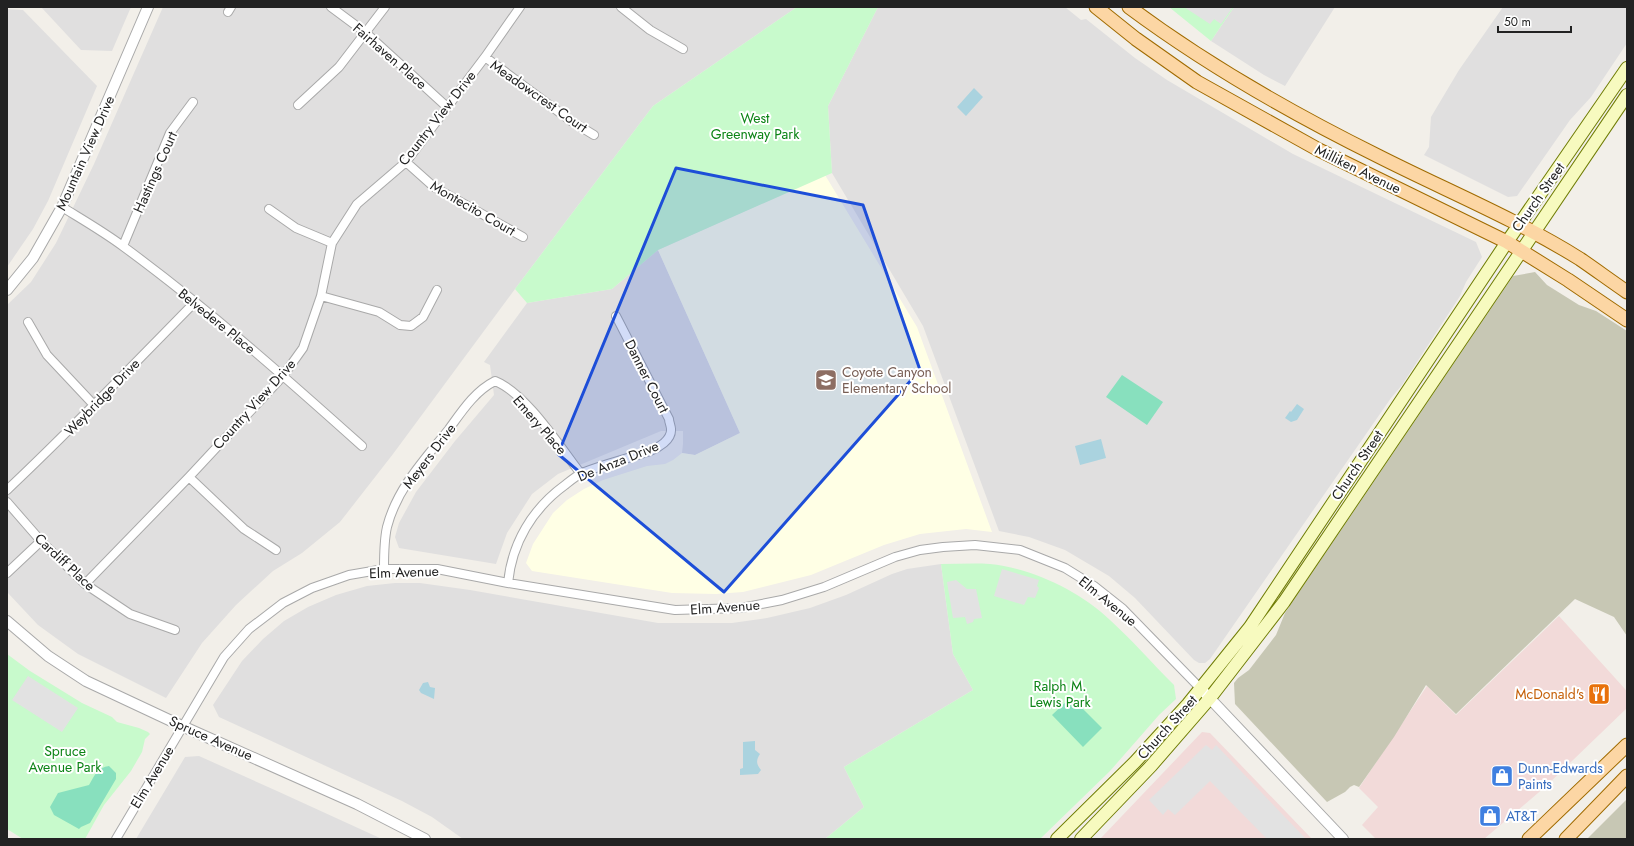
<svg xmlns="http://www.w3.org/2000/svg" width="1634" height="846" font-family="Jost,sans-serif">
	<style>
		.residential { fill: #e0dfdf }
		.commercial { fill: #f2dad9 }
		.education { fill: #ffffe5 }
		.construction { fill: #c7c7b4 }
		.park { fill: #c8facc }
		.pitch { fill: #88e0be }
		.parking { fill: #e2e2e2 }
		.water { fill: #aad3df }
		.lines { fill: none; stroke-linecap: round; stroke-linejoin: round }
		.minor-casing { stroke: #a9a9a9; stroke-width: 10 }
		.tertiary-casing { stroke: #a9a9a9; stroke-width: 12 }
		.secondary-casing { stroke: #707d05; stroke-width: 14 }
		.primary-casing { stroke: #a06b00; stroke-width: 15 }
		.minor { stroke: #fff; stroke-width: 8 }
		.tertiary { stroke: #fff; stroke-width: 10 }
		.secondary { stroke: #f7fabf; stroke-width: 12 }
		.primary { stroke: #fcd6a4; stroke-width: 13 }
		.marked { fill: #1d4ed8; fill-opacity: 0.2; stroke: #1d4ed8; stroke-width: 3; stroke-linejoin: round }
		.labels { text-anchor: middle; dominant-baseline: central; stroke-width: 4; stroke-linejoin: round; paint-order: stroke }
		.street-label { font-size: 14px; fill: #222; stroke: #fff }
		.park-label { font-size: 14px; fill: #0c8416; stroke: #fff }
		.education-label { font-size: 14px; fill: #785e54; stroke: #fff; text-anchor: start }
		.food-label { font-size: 14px; fill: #c56008; stroke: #fff; text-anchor: end }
		.shop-label { font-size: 14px; fill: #366cbe; stroke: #fff; text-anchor: start }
	</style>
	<rect width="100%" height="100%" fill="#f2efe9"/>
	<!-- residential -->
	<path class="residential" d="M41,7H131L112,51L81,50Z
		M163,7H797L653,106L515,289L393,454L340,522L302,553L273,571L236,605L202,643L166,698L78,654L38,625L7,592V305L31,282L56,243L94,164Z
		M878,7H1065L1081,20L1086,19L1135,58L1167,80L1293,154L1476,242L1482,257L1466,282L1460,296L1402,385L1391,398L1210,659L1205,663H1199L1194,660L1135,598L1109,576L1065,550L1029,537L999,531L923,326L832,173L828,106Z
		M1234,7H1335L1285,86L1264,75L1211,41Z
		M1503,7H1627V43L1591,97L1570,120L1517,196L1508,197L1424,155L1429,147L1431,117L1459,70Z
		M7,9L23,10L97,86L48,201L33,229L7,267Z
		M658,250L740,433L695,455L682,453L683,444V431H661L558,474L532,494L507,533L496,564L399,548L395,537L399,523L416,492L455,441L494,395L490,365L484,362L527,303L612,289Z
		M941,564L953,654L973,690L844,767L864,807L825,839H463L432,817L402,801L219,717L213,705L242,661L263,639L284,621L308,607L336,595L367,586L395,583H420L470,590L658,623H732L767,618L810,608L846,595L892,574L907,569Z
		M199,756L277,791L382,839H136L185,757Z"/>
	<!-- commercial -->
	<path class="commercial" d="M1559,616L1625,689L1627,692V708L1545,787L1484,839H1376L1362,825L1378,807L1359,788L1427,686L1456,715Z
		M1202,732L1210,733L1312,839H1100Z"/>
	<!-- education -->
	<path class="education" d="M825,175L917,327L992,532L966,529L920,534L884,545L811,575L743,592L716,594L672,593L532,571L526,563L533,544L553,513L567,500L584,489L603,480L647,466L665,464L673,460L682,453L695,455L740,433L658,250Z"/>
	<!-- construction -->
	<path class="construction" d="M1535,272L1547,285L1579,305L1596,311L1627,331V636L1614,617L1575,599L1456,714L1426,685L1394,737L1359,787L1354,785L1350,787L1345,792L1327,802L1235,704L1234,683L1238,678L1249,670L1276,635L1285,613L1513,276Z
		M1627,799V839H1587Z"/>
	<!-- park -->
	<path class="park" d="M797,7H878L828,106L832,173L658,250L612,289L527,303L515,289L653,106Z
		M1169,7H1234L1211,41Z
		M941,564C957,564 974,563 990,564C1031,568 1080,591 1110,620C1132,640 1152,663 1174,685L1176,699L1159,715L1110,771L1040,839H825L864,807L844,767L973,690L953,654Z
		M7,654L30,671L82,703L112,717L117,722L139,728L148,732L150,734L145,739L142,752L131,771L104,805L85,839H23L7,829Z"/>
	<!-- pitch -->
	<path class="pitch" d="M1122,375L1163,402L1147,425L1106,397Z
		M1071,697L1102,728L1083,747L1052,715Z
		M109,766L116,773V779L90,823L81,827L79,829L54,815L50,807L58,793L89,785C94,776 98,767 109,766Z"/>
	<!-- parking -->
	<path class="parking" d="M1184,7H1233L1221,24L1214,19L1210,24Z
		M1002,569L1039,580L1037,586L1039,588L1035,598L1028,597L1024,605L994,596Z
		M956,580L967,589H976L982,618L974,619L973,622L967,624L965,617L953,618L947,582Z
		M28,676L78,708L62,732L12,700Z
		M1206,745L1212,750L1216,745L1306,839H1267L1210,781L1175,815L1168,809L1163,815L1149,800Z"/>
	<!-- water -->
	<path class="water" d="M974,88L983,97L966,116L957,107Z
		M1297,404L1304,409L1297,420L1291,422L1285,418L1290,411L1291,412Z
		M1101,439L1106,458L1080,465L1075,446Z
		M428,682L430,687L435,688L434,699L421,693L419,690L423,683Z
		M755,741V750L760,754C756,760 756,764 761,770L758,774L740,775V769L743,768V742Z"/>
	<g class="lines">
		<!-- minor casing -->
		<g class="minor-casing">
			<path id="minor" d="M331,7L366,33L447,107
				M621,7L650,30L683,49
				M228,12L231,7
				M485,57L571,121L594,135
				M298,105L339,67L385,7
				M406,162L434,187L523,237
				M62,207C83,220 104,232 124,247C207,308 285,377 362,446
				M269,209L296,228L332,243
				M123,246L170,133L193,102
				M321,296L379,312L400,325L411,326L423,317L437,290
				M28,322L47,355L93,404
				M189,477L244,529L276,550
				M7,490C72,429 133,365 195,302
				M7,502L41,541L85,584L130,614L175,630
				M384,569C384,555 384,540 387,527C397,488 425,459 449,429C462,411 475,391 495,381C526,393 560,447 581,474
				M7,573L41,541
				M508,583C512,543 532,509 565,485C570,481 576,476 582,473C604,464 627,459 650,451C658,448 672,440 671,429C671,426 669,422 669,419L616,316
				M85,584L189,477L283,376L303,348L321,296L332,243L357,204L406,162L485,57L520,7
				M116,839L224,657L249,629L283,603L312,588L349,575L384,569H437L508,583L675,610L741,608L782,600L824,587L895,557L920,550L943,547L975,545L1020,550L1065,568L1094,586L1123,609L1201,689"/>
		</g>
		<!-- tertiary casing -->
		<g class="tertiary-casing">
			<path id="tertiary" d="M7,290L33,258L62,207L148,7
				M7,621L48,656L86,681L182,726L357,804L425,839
				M1201,689L1343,839"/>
		</g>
		<!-- secondary casing -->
		<g class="secondary-casing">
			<path id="secondary" d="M1057,839L1135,762L1188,704L1250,627L1507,242L1627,68
				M1081,839L1151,766L1210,698L1284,602L1627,95"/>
		</g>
		<!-- primary casing -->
		<g class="primary-casing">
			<path id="primary" d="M1096,7L1136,39L1197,82L1319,150L1507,242L1568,280L1627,320
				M1129,7C1207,65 1291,113 1378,156C1445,190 1516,219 1580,259C1596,270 1611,281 1627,292
				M1529,839L1627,745
				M1566,839L1627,776"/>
		</g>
		<!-- minor -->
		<use href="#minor" class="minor"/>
		<!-- tertiary -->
		<use href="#tertiary" class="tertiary"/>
		<!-- secondary -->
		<use href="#secondary" class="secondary"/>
		<!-- primary -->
		<use href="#primary" class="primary"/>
	</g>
	<!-- marked area -->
	<path class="marked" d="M676,168L863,205L920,370L724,592L558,454Z"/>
	<!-- icons -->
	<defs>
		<g id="school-square" transform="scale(1.15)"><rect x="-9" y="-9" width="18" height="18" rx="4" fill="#8d6e63" stroke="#fff"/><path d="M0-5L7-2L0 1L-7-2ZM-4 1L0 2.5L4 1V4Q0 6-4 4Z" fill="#fff"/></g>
		<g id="restaurant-square" transform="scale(1.15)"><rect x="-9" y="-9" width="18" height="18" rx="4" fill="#e8710a" stroke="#fff"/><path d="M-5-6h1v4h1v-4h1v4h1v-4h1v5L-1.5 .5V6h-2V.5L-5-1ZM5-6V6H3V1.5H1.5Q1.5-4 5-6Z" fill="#fff"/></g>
		<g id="shop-square" transform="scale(1.15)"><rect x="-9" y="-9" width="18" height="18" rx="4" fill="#3f7fe0" stroke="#fff"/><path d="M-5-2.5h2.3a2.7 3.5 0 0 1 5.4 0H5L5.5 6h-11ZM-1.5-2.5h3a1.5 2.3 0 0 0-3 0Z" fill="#fff"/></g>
	</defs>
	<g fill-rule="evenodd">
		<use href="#school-square" x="826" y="380"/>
		<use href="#restaurant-square" x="1599" y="694"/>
		<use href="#shop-square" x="1502" y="776"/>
		<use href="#shop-square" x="1490" y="816"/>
	</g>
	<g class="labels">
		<!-- street labels -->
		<g class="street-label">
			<text transform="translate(390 56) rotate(41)">Fairhaven Place</text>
			<text transform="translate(539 96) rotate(35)">Meadowcrest Court</text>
			<text transform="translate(437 118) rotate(-52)">Country View Drive</text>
			<text transform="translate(85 153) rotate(-66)">Mountain View Drive</text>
			<text transform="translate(1358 169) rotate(26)">Milliken Avenue</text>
			<text transform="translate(155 172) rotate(-66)">Hastings Court</text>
			<text transform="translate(1538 197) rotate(-55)">Church Street</text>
			<text transform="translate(473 208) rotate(30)">Montecito Court</text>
			<text transform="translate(217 321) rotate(39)">Belvedere Place</text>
			<text transform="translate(647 376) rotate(63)">Danner Court</text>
			<text transform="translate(102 397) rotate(-46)">Weybridge Drive</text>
			<text transform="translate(254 404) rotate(-48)">Country View Drive</text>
			<text transform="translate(540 425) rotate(49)">Emery Place</text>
			<text transform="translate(429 456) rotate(-53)">Meyers Drive</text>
			<text transform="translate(618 461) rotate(-22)">De Anza Drive</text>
			<text transform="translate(1357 465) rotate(-56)">Church Street</text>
			<text transform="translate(65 562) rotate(43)">Cardiff Place</text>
			<text transform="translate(404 572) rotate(-2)">Elm Avenue</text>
			<text transform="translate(1108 601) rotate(39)">Elm Avenue</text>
			<text transform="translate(725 607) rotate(-4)">Elm Avenue</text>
			<text transform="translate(1167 727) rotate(-48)">Church Street</text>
			<text transform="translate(211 738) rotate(24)">Spruce Avenue</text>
			<text transform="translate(152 777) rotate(-59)">Elm Avenue</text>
		</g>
		<!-- park labels -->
		<g class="park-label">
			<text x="755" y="118">West<tspan x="755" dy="16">Greenway Park</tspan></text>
			<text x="1060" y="686">Ralph M.<tspan x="1060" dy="16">Lewis Park</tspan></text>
			<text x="65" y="751">Spruce<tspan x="65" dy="16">Avenue Park</tspan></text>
		</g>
		<!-- education labels -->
		<g class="education-label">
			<text x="842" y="372">Coyote Canyon<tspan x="842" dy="16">Elementary School</tspan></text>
		</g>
		<!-- food labels -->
		<g class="food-label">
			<text x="1584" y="694">McDonald's</text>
		</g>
		<!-- shop labels -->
		<g class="shop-label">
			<text x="1518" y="768">Dunn-Edwards<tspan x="1518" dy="16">Paints</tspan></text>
			<text x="1506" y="816">AT&amp;T</text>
		</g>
	</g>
	<!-- border -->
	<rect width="1634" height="846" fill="none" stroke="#222222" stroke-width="16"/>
	<!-- scale -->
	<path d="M1498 26v6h73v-6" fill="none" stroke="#222222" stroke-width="2"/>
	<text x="1504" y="26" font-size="12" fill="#222222" stroke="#ffffff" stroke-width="3" paint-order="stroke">50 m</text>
</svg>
